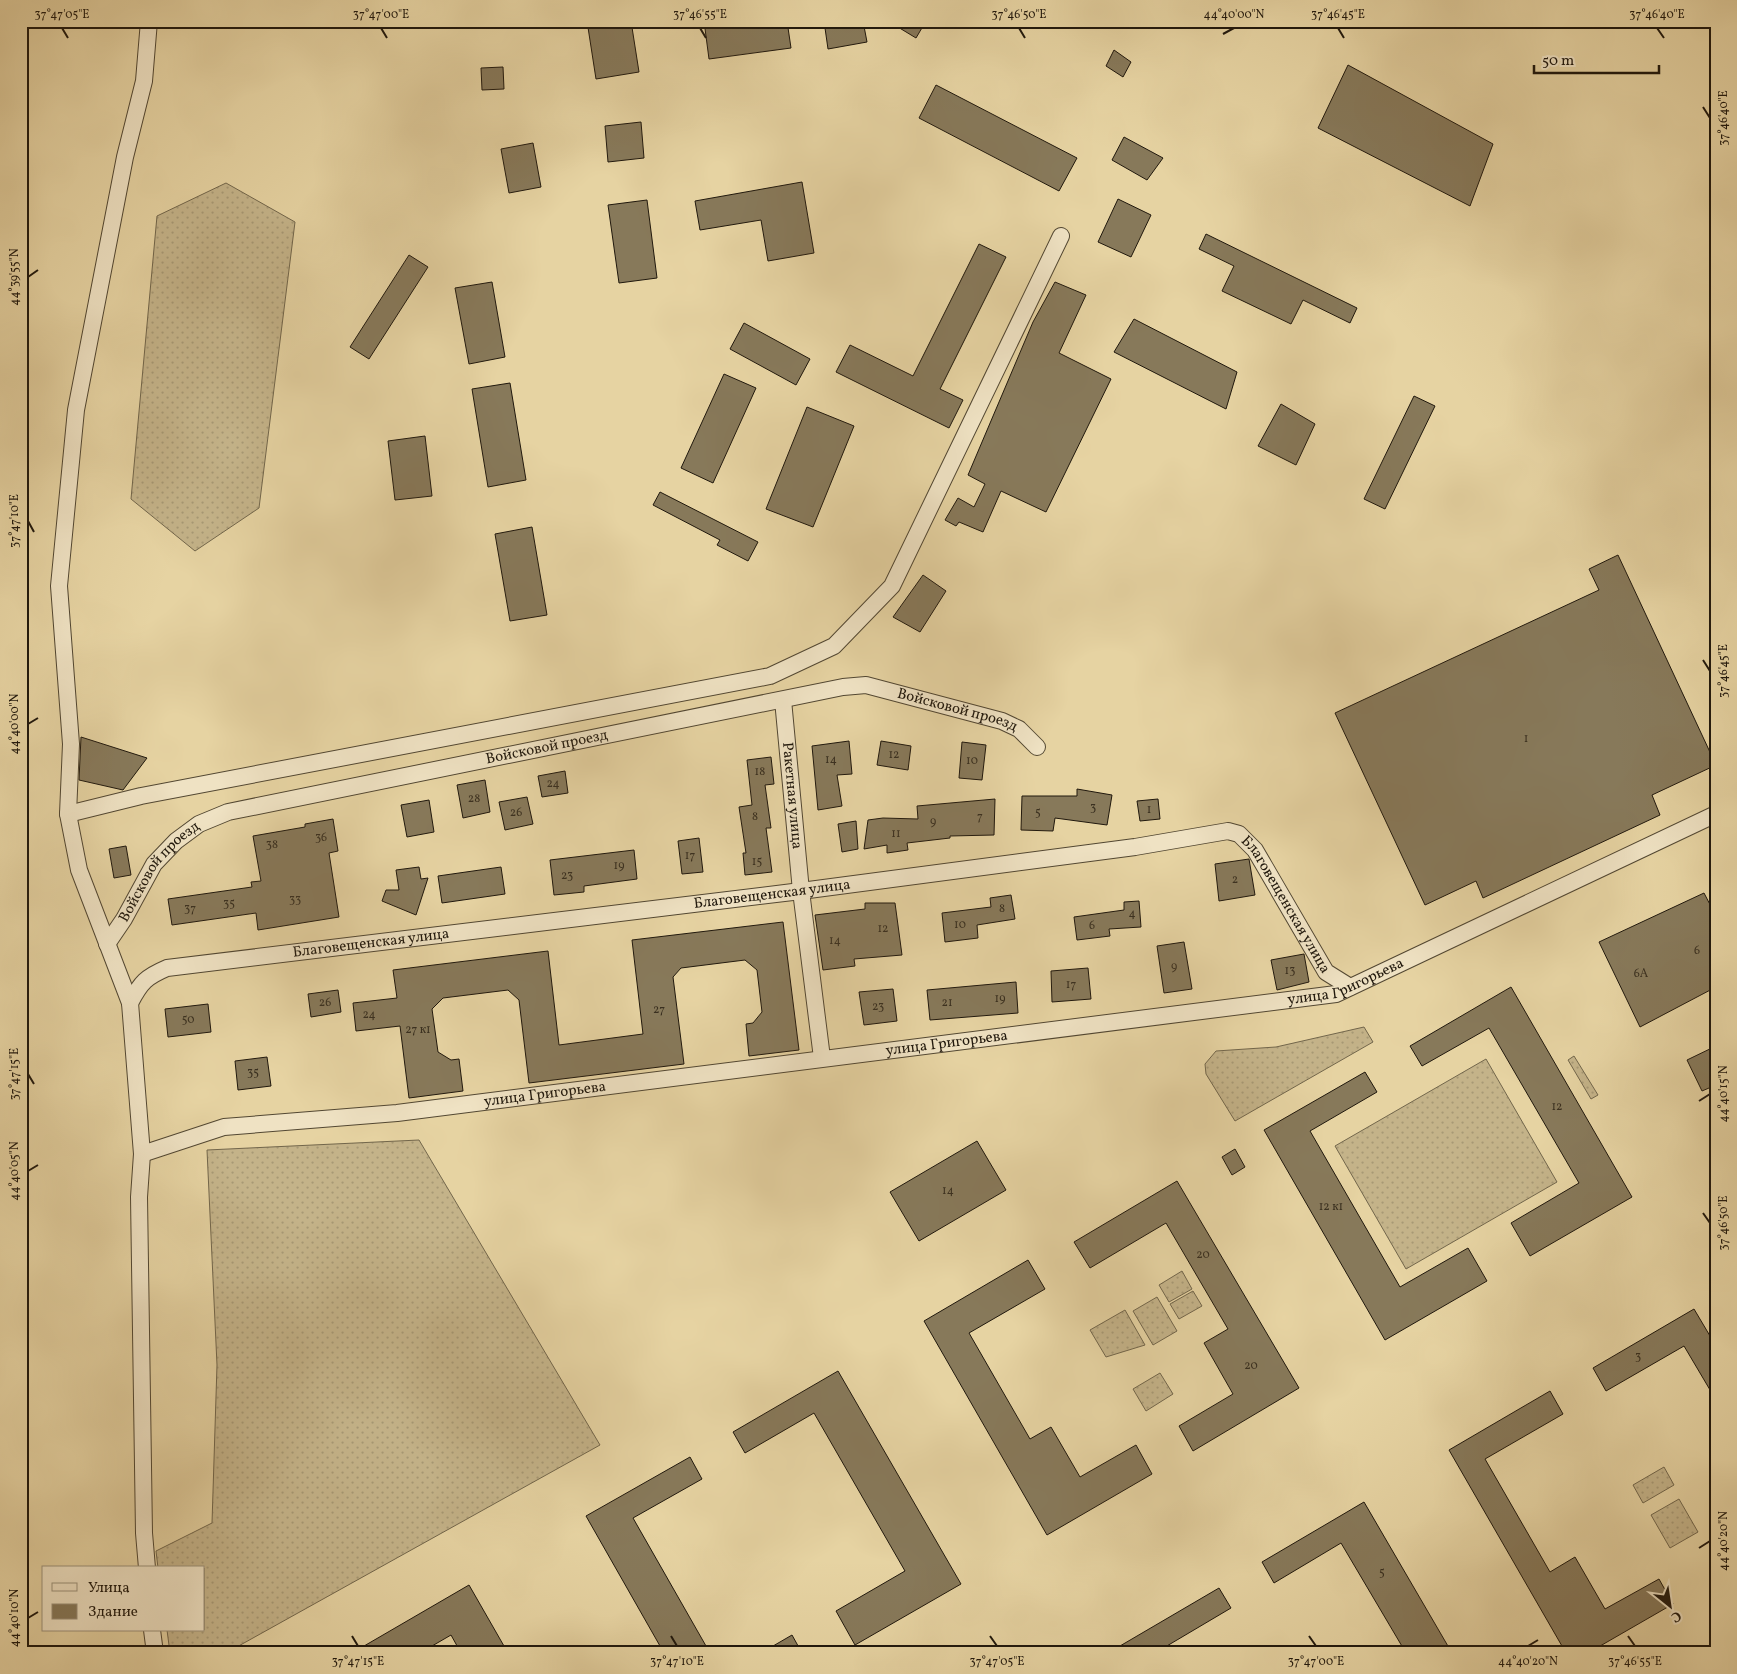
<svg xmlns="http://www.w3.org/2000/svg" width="1737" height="1674" font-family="Vollkorn,serif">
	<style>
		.grass { fill: url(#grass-dots); stroke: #72664b }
		.building { fill: #87795a; stroke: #20180d }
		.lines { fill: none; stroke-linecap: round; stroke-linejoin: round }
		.minor-casing { stroke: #524732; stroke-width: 18 }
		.minor { stroke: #efe2c3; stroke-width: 16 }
		.ticks { fill: none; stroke: #20180d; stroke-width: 2 }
		.labels { text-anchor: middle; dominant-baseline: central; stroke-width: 4.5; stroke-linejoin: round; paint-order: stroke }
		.number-label { font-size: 12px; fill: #3a3020 }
		.street-label { font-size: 15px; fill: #20180d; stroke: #efe2c3 }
		.neatline { fill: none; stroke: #20180d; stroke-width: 2 }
		.ticks-label { font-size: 12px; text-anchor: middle; fill: #20180d }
	</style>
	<defs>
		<pattern id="grass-dots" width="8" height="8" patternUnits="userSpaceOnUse" patternTransform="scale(1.25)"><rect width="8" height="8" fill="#c4b389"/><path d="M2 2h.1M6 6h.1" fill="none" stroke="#a89975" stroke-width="1.8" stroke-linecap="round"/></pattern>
	</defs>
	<rect width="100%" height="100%" fill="#e6d3a2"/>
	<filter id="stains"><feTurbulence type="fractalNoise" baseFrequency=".004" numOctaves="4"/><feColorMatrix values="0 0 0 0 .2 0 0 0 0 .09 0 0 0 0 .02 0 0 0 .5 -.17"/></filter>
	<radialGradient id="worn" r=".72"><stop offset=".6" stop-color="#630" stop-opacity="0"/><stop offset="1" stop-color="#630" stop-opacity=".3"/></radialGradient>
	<!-- grass -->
	<path class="grass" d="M226,183L295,222L259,508L195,551L131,499L157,216Z
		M1364,1027L1373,1042L1235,1121L1206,1074L1205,1064L1216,1051L1276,1047Z
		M1574,1056L1598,1095L1591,1099L1568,1060Z
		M1486,1059L1557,1182L1406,1269L1335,1146Z
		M419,1140L600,1445L226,1653H170L167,1630H204V1568H158L156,1551L212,1523L217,1365L207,1150Z
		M1182,1271L1192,1289L1169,1302L1159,1285Z
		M1193,1291L1202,1306L1179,1319L1170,1304Z
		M1157,1297L1177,1331L1153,1345L1133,1311Z
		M1125,1310L1145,1345L1106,1357L1090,1330Z
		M1160,1373L1173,1394L1146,1411L1133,1389Z
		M1664,1467L1674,1485L1643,1503L1633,1485Z
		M1679,1499L1698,1532L1670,1548L1651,1515Z"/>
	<!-- building -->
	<path class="building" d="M587,21H631L639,72L596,79Z
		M704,21H787L791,48L709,59Z
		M824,21H863L867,42L828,49Z
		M888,21H926L916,38Z
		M1114,50L1131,62L1123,77L1106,66Z
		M1348,65L1493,144L1470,206L1318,128Z
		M503,67L504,89L482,90L481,68Z
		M936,85L1077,158L1059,191L919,118Z
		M641,122L644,158L608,162L605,126Z
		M1124,137L1163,158L1147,180L1112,160Z
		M533,143L541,187L509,193L501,149Z
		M802,182L814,253L768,261L761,220L700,230L695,201Z
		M1118,199L1151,215L1131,257L1098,242Z
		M647,200L657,278L619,283L608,205Z
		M1206,234L1357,308L1350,323L1303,300L1291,324L1222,291L1234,266L1199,249Z
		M979,244L1006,257L940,389L963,400L949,428L836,372L850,345L913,376Z
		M409,255L428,267L369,359L350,347Z
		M492,282L505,357L469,364L455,288Z
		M1055,282L1086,295L1059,353L1111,379L1046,512L1001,491L983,532L959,522L956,526L945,520L958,498L974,507L985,484L968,475L1033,322Z
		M1134,319L1237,372L1226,409L1114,352Z
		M744,323L810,359L796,385L730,349Z
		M724,374L756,388L713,483L681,468Z
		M510,383L526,480L488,487L472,389Z
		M1414,396L1435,406L1385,509L1364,499Z
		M1281,404L1315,424L1296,465L1258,446Z
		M807,407L854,426L813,527L766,509Z
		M425,436L432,496L395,500L388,441Z
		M660,492L758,542L748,561L717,545L720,540L653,505Z
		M532,527L547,615L510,621L495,534Z
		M1618,555L1716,765L1652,795L1660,815L1483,898L1476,881L1425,905L1335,713L1599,590L1589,569Z
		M923,575L946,591L920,632L893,617Z
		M81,737L147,758L123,790L79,780Z
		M849,741L852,774L837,775L842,806L818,810L812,746Z
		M881,741L911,746L908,770L877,765Z
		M962,742L986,745L982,780L959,778Z
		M771,757L774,784L765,785L771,828H766L772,872L745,875L743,853H746L739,807L752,805L747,760Z
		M565,771L568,793L542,797L538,776Z
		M485,780L490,812L463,818L457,785Z
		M1077,789L1112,795L1107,825L1055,818L1053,831L1021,830L1022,796H1077Z
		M527,797L533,824L505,830L499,802Z
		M995,799L994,835L950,836V838L907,843L908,850L887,853V845L864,849L868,820L883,818L918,819L917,806Z
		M1158,799L1160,819L1140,821L1137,801Z
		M429,800L434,832L407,837L401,805Z
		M333,819L338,851L329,853L339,917L258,930L256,913L172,925L168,899L252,887L251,882L261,881L253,836L305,827V824Z
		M856,821L858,849L842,852L838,824Z
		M699,838L703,872L682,874L678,841Z
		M126,846L131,875L114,878L109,849Z
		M634,850L637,879L584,886V892L554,895L550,860Z
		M1249,859L1255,895L1219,901L1215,864Z
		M419,867L421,879L428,878L416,915L382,901L386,890H399L396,870Z
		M501,867L505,894L442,903L438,876Z
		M1704,893L1716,916V987L1640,1027L1599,942Z
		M1011,895L1015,919L977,925L978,938L945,942L942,913L991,907L990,898Z
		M1139,901L1141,927L1109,929L1110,936L1077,940L1074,917L1124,910V902Z
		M865,903H895L902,955L854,959L855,966L823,970L815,915L865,909Z
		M783,922L799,1050L749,1056L746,1024L753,1023L762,1012L757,970L745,960L681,968L673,977L684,1064L529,1083L519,1000L508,990L443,998L432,1009L438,1052L451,1060L459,1059L463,1091L409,1098L400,1026L356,1031L353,1003L397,998L393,970L548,951L559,1045L643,1034L632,940Z
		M1184,942L1192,989L1164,993L1157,946Z
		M1304,954L1309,982L1277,990L1271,960Z
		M1088,968L1091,999L1052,1002L1051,971Z
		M1016,982L1018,1013L930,1020L927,990Z
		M1511,987L1632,1197L1530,1256L1511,1223L1579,1183L1489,1028L1422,1066L1410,1046Z
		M893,989L897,1021L864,1025L859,992Z
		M338,990L341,1012L311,1017L308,994Z
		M208,1004L211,1032L168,1037L165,1009Z
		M1716,1046V1085L1702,1091L1687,1060Z
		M267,1057L271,1086L238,1090L235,1061Z
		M1365,1072L1377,1092L1310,1131L1400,1287L1468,1248L1487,1281L1385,1340L1264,1130Z
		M977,1141L1006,1190L919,1241L890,1192Z
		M1235,1149L1245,1167L1232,1175L1222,1157Z
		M1177,1181L1299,1388L1193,1451L1179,1426L1233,1394L1204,1343L1228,1329L1166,1223L1090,1268L1074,1242Z
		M1028,1260L1045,1289L969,1333L1030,1439L1051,1427L1080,1477L1136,1445L1152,1474L1047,1535L924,1321Z
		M1694,1309L1716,1346V1400L1684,1346L1606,1391L1593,1368Z
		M838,1371L961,1584L855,1645L836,1611L905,1571L814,1413L745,1453L733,1432Z
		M1550,1391L1563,1414L1485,1459L1550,1572L1575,1557L1605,1609L1659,1579L1673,1604L1588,1653H1566L1449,1450Z
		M690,1457L702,1479L633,1518L710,1653H664L586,1516Z
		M1364,1502L1452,1653H1406L1341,1543L1274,1583L1262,1562Z
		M469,1585L508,1653H461L451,1635L420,1653H352Z
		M1219,1588L1231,1608L1155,1653H1108Z
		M792,1635L802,1653H761Z"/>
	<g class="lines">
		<!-- minor casing -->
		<g class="minor-casing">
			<g id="minor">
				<path id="s1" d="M783,700L801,891L822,1058"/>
				<path d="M68,814L141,796L770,676L834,646L892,586L1061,236"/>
				<path id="s2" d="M107,944L124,919L154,864L176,841L199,824L228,812L843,687L866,685L1002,721L1019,729L1037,747"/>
				<path id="s3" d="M130,1003C141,982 146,977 167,968L801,891L1135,847L1228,831L1239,834L1255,850L1326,972L1350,987"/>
				<path id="s4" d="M142,1154L224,1127L397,1113L1336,994L1716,814"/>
				<path d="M147,1568L144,1533L139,1197L142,1154L130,1003L79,870L68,814L71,744L59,586L76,410L125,157L144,81L149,21"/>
				<path d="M152,1630L155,1653"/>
			</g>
		</g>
		<!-- minor -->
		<use href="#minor" class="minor"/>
	</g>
	<!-- ticks -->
	<path class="ticks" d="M62,28L68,38M381,28L387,38M700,28L706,38M1019,28L1025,38M1338,28L1344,38M1657,28L1664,38M1223,34L1234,28M1703,107L1710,118M28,277L38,270M28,521L34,532M1703,660L1710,671M28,724L38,718M28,1074L34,1084M1699,1101L1710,1094M28,1171L38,1165M1703,1213L1710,1223M1699,1548L1710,1541M28,1618L38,1612M352,1636L358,1646M671,1636L677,1646M990,1636L997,1646M1309,1636L1316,1646M1628,1636L1635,1646M1528,1646L1538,1640"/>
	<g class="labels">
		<!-- number labels -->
		<g class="number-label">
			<text x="1526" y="739">1</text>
			<text x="894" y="755">12</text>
			<text x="831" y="760">14</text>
			<text x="972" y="761">10</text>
			<text x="760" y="772">18</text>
			<text x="553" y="784">24</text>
			<text x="474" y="799">28</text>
			<text x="1093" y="808">3</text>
			<text x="1149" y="810">1</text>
			<text x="516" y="813">26</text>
			<text x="1038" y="813">5</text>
			<text x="755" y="817">8</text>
			<text x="980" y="817">7</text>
			<text x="933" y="822">9</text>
			<text x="896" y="834">11</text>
			<text x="321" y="838">36</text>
			<text x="272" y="845">38</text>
			<text x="690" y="856">17</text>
			<text x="757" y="862">15</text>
			<text x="619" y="866">19</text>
			<text x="567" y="876">23</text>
			<text x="1235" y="880">2</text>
			<text x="295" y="900">33</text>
			<text x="229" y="904">35</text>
			<text x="190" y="909">37</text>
			<text x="1002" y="909">8</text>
			<text x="1132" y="914">4</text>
			<text x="960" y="925">10</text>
			<text x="1092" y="926">6</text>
			<text x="883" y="929">12</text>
			<text x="835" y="941">14</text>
			<text x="1697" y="951">6</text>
			<text x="1174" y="967">9</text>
			<text x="1290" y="971">13</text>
			<text x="1641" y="974">6А</text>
			<text x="1071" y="985">17</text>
			<text x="1000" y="999">19</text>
			<text x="325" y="1003">26</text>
			<text x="947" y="1003">21</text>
			<text x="878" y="1007">23</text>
			<text x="659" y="1010">27</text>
			<text x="369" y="1015">24</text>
			<text x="188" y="1020">50</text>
			<text x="418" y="1030">27 к1</text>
			<text x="253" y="1073">35</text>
			<text x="1557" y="1107">12</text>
			<text x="948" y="1191">14</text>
			<text x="1331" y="1207">12 к1</text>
			<text x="1203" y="1255">20</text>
			<text x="1638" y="1357">3</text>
			<text x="1251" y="1366">20</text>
			<text x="1382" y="1573">5</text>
		</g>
		<!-- street labels -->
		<g class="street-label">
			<text stroke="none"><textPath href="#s2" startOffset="930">Войсковой проезд</textPath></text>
			<text stroke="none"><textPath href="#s2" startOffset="510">Войсковой проезд</textPath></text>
			<text stroke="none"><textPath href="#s1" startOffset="96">Ракетная улица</textPath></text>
			<text stroke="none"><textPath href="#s2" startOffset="90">Войсковой проезд</textPath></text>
			<text stroke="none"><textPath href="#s3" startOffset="662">Благовещенская улица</textPath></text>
			<text stroke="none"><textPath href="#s3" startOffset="1219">Благовещенская улица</textPath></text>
			<text stroke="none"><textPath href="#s3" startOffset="258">Благовещенская улица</textPath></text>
			<text stroke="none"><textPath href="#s4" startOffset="1219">улица Григорьева</textPath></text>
			<text stroke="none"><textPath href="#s4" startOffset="814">улица Григорьева</textPath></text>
			<text stroke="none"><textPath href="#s4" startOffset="409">улица Григорьева</textPath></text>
		</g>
	</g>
	<!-- margin -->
	<rect width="1737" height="1674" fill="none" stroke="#e6d3a2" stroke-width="55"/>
	<!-- legend -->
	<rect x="42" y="1566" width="162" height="65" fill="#efe2c3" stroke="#9c917a"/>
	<rect x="52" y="1583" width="25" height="8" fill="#efe2c3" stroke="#9c917a"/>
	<text x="88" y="1592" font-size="15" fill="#20180d">Улица</text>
	<rect x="52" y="1604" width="25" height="15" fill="#87795a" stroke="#9c917a"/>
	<text x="88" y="1616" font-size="15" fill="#20180d">Здание</text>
	<!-- north arrow -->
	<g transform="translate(1670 1606) rotate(150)" stroke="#efe2c3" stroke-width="4" paint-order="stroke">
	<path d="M0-4L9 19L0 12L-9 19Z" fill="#20180d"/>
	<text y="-8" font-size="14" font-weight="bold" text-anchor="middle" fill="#20180d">С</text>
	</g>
	<!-- scale -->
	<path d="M1534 65v8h125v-8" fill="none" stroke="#20180d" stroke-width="2.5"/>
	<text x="1542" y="65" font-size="15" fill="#20180d" stroke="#efe2c3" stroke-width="4" paint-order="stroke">50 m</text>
	<rect x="28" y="28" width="1682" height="1618" class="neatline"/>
	<g class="ticks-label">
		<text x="62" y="18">37°47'05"E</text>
		<text x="381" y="18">37°47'00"E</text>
		<text x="700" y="18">37°46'55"E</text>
		<text x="1019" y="18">37°46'50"E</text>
		<text x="1234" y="18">44°40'00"N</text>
		<text x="1338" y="18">37°46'45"E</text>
		<text x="1657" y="18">37°46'40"E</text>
		<text transform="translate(1723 118) rotate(-90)" y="4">37°46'40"E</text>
		<text transform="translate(14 277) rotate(-90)" y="4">44°39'55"N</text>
		<text transform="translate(14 521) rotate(-90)" y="4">37°47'10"E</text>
		<text transform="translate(1723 671) rotate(-90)" y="4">37°46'45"E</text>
		<text transform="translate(14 724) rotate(-90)" y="4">44°40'00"N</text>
		<text transform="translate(14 1074) rotate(-90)" y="4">37°47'15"E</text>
		<text transform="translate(1723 1094) rotate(-90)" y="4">44°40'15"N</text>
		<text transform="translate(14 1171) rotate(-90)" y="4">44°40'05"N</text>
		<text transform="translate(1723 1223) rotate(-90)" y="4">37°46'50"E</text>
		<text transform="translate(1723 1541) rotate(-90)" y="4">44°40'20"N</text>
		<text transform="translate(14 1618) rotate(-90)" y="4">44°40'10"N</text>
		<text x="358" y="1665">37°47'15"E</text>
		<text x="677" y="1665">37°47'10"E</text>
		<text x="997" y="1665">37°47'05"E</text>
		<text x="1316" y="1665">37°47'00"E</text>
		<text x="1528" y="1665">44°40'20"N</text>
		<text x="1635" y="1665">37°46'55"E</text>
	</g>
	<rect width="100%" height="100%" filter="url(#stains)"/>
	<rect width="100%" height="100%" fill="url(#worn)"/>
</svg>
